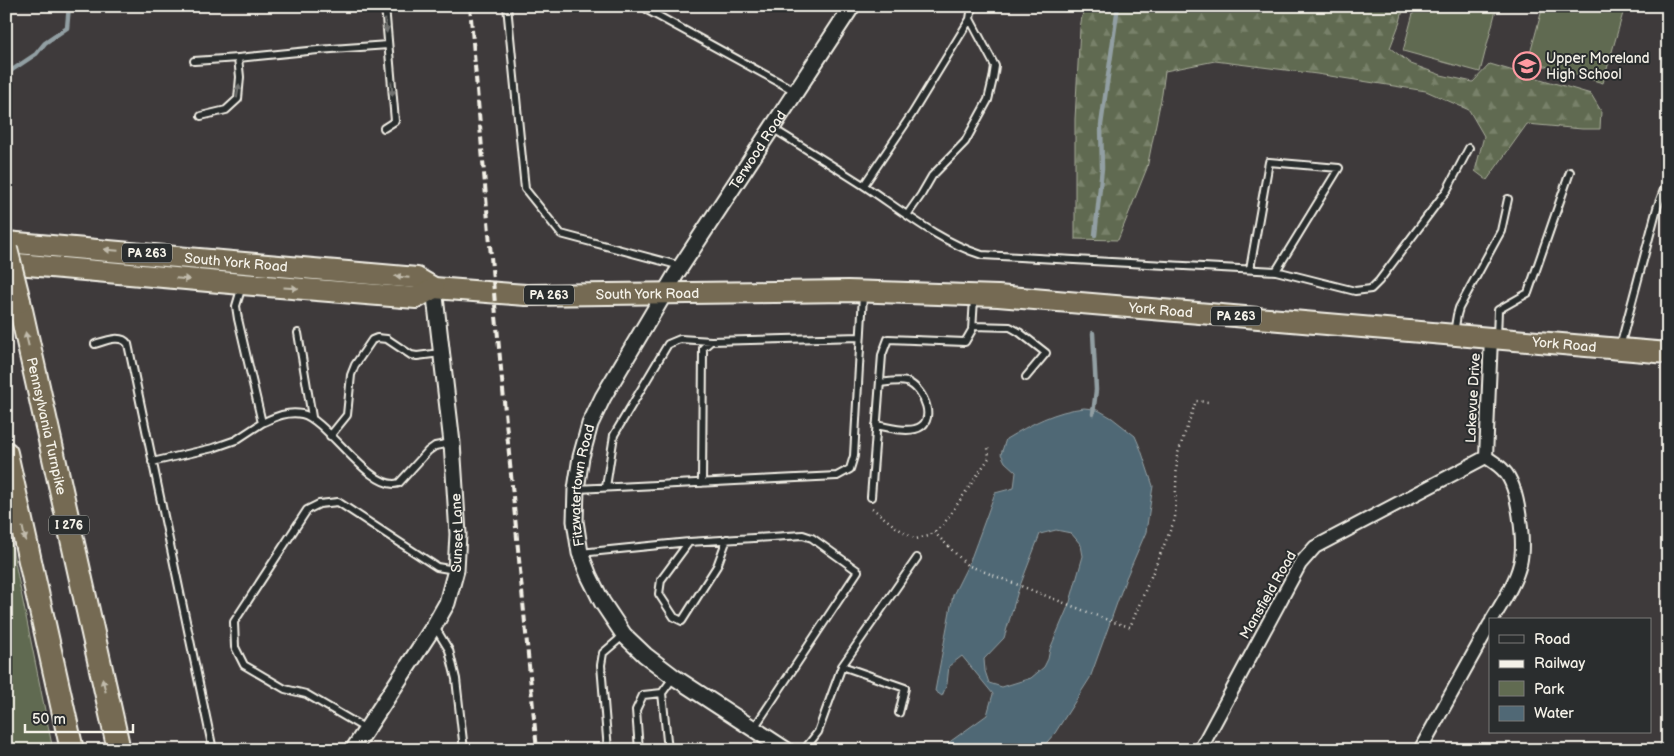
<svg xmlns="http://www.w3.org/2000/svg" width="1674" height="756" font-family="'Balsamiq Sans',sans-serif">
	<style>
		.forest { fill: url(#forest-firs); stroke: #aaae9c }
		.green { fill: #616b51; stroke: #aaae9c }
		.water { fill: #506875; stroke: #929fa3; fill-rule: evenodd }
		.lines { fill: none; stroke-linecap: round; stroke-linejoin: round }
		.stream { stroke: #929fa3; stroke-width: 4.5 }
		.service-casing { stroke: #f4f1e8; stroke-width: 10 }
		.minor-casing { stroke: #f4f1e8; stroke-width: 16 }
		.tertiary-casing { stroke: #f4f1e8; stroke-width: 19 }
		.trunk-casing { stroke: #f4f1e8; stroke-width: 24 }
		.motorway-casing { stroke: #f4f1e8; stroke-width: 26 }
		.path { stroke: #f4f1e8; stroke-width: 2.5; stroke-dasharray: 1 4; stroke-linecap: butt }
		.service { stroke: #2a2d2e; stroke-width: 6 }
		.minor { stroke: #2a2d2e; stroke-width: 12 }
		.tertiary { stroke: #2a2d2e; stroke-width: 15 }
		.trunk { stroke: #746b52; stroke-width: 20 }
		.motorway { stroke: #746b52; stroke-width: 22 }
		.rail { stroke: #f4f1e8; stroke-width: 4; stroke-dasharray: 8 4; stroke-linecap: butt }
		.motorway-bridge-casing { stroke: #f4f1e8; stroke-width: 26; stroke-linecap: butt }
		.motorway-bridge { stroke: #746b52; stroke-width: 22 }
		.oneway { fill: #71726f }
		.oneway2 { fill: #c1bbac }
		.labels { text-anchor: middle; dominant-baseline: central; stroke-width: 4; stroke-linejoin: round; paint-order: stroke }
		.shield { fill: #2a2d2e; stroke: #b7b6b0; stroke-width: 1 }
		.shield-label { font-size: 12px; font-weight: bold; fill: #f4f1e8 }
		.poi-label { font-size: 14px; fill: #f4f1e8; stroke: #2a2d2e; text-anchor: start }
		.street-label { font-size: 14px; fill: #f4f1e8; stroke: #2a2d2e }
	</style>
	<defs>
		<pattern id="forest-firs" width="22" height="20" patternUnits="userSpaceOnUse" patternTransform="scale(1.25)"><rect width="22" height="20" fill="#616b51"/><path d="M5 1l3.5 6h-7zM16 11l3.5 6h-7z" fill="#78816a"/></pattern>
	</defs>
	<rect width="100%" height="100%" fill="#3e3a3b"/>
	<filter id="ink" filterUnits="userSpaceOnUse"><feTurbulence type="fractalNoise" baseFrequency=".02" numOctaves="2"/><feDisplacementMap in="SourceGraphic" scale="10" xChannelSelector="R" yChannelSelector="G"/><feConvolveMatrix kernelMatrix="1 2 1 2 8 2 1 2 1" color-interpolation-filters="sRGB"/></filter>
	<g filter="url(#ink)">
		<!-- forest -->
		<path class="forest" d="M1084,6H1404L1400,22L1390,48L1411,64L1441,75L1473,82L1490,64L1591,94L1601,111L1600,129H1582L1527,124L1487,180L1475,171L1484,136L1469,110L1426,91L1317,74L1215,61L1165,71L1162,94L1147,168L1118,240L1075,239V119L1080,28Z"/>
		<!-- green -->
		<path class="green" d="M1415,6H1497L1480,72L1403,51Z
			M1543,6H1625L1603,83L1528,61Z
			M6,518L53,750H6Z"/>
		<!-- water -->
		<path class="water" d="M1084,408L1094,409L1100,411L1112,418L1135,436L1141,450L1153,486L1146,532L1126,578L1090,678L1055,733L1040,750H942L944,746L987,715L993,694L962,656L949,666L947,684L942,696L935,691L953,595L970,561L995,493L1014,488L1016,472L1005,462L1001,454L1006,439C1031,424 1055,411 1084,408ZM1056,530L1071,533L1081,545L1083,556L1070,602L1050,649L1048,659L1044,667L1031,678L1002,687L989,683L985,671L984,659L1004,638L1018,591L1040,534Z"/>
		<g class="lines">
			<!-- stream -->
			<path class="stream" d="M6,74L36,54L45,43L67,28L69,6
				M1095,235L1102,168L1101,125L1118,6
				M1093,414L1096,390L1093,333"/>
			<!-- service casing -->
			<g class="service-casing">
				<path id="service" d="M507,6L525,189L561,234L681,266
					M644,6L649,11L795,91
					M238,58L318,50L388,45
					M194,61L238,58L240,77L238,99L226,110L201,116
					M384,128L395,121L385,6
					M772,128C803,147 833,166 863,185C901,210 938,241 982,255L1276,271L1339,168L1269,162L1250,269
					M864,185L912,114L970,19L972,6
					M907,215L921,195L932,176L965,142L988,100L993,79L995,66L970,19
					M1276,271L1355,291L1371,289L1379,281L1447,190L1469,148
					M973,326L1010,327L1019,332L1046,353L1026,377
					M298,333L312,417
					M1454,333L1457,315L1459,308L1501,231L1508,199
					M1497,337L1498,310L1528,293L1570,172
					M95,344C105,341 121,334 128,344L213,750
					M1620,347L1657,208L1668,179
					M262,423C275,417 287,411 302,414C327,419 371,493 399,483L428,451L435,446L451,443
					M876,425C888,427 903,432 915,429C938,424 925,389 907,382C899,380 888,382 880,383
					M330,436L347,415L351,375L355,365L372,340L377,338L387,339L411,355L417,356L441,353
					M152,462L213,448L236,440L262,423L238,319L236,306L242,286
					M702,483L703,348L711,341L860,337
					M606,487L614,435L668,344L680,339L711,341
					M577,489L837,476L850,469L854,456L863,295
					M871,497L882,355L888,339L965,342L972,330L974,299
					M689,542L661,580L659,594L674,617L682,621L717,566L727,539
					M580,553L689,542L803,535L812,538L858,571L754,728
					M435,627L449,650L456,679L464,750
					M842,666L905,688L899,713
					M366,729L306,694L285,689L244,665L235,647L234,622L307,510L319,504L338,502L437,567L455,570
					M608,750L601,665L603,653L624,635
					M639,750L636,710L643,695L662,693
					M668,750L662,693L673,678
					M804,750L818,732L842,666L917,558"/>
			</g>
			<!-- minor casing -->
			<g class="minor-casing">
				<path id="minor" d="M1491,338L1486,457C1492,461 1499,465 1504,471C1519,486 1525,544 1520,564C1515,584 1502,603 1492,620
					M1200,750L1300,564L1315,547L1486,457
					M1420,750L1490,624
					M1666,750L1668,746"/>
			</g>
			<!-- tertiary casing -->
			<g class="tertiary-casing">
				<g id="tertiary">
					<path id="s1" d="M353,750L434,626L447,603L456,570L458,534L452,443L434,288"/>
					<path id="s2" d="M786,750L674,677L645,655L624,635L602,602L589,576L580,553L575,521L576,489L581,457L590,424L603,397L676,274L852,6"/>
				</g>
			</g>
			<!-- trunk casing -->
			<g class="trunk-casing">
				<g id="trunk">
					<path id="s3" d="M6,242L417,278L434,288L526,295L848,291L998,296L1668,353"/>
					<path d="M6,263L242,284L416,298L434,288"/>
				</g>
			</g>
			<!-- motorway casing -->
			<g class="motorway-casing">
				<g id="motorway">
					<path id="s4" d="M19,301L119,750"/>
					<path d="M6,453L72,750"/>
				</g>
			</g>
			<!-- path -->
			<path class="path" d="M872,508L897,528L916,539L929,536L943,525L989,458L988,447
				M934,532L967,565L1113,622L1130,627L1175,519L1177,456L1196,401L1209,402"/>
			<!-- service -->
			<use href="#service" class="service"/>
			<!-- minor -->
			<use href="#minor" class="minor"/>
			<!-- tertiary -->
			<use href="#tertiary" class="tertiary"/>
			<!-- trunk -->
			<use href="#trunk" class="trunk"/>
			<!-- motorway -->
			<use href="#motorway" class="motorway"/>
			<!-- rail -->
			<path class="rail" d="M470,6L496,316L537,750"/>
			<!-- motorway-bridge casing -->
			<g class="motorway-bridge-casing">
				<path id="motorway-bridge" d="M6,249L19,301"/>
			</g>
			<!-- motorway-bridge -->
			<use href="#motorway-bridge" class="motorway-bridge"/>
		</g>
		<!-- one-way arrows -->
		<defs><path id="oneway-solid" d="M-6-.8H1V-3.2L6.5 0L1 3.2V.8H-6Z" transform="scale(1.25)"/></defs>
		<g class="oneway">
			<use href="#oneway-solid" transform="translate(386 26) rotate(84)"/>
			<use href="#oneway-solid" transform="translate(392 89) rotate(85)"/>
			<use href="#oneway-solid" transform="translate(238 91) rotate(-81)"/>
		</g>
		<g class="oneway2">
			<use href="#oneway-solid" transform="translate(111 250) rotate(-175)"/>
			<use href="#oneway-solid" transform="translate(402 277) rotate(-175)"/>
			<use href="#oneway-solid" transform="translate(183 279) rotate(5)"/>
			<use href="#oneway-solid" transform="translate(291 288) rotate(4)"/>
			<use href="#oneway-solid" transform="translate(27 339) rotate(-103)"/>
			<use href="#oneway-solid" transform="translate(24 534) rotate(78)"/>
			<use href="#oneway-solid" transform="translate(104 685) rotate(-103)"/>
		</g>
	</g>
	<!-- icons -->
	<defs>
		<g id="school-ring" transform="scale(1.4375)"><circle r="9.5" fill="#2a2d2e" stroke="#ff9aa2" stroke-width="1.5"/><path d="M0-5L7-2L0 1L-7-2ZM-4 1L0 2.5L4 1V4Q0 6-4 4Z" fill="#ff9aa2"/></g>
	</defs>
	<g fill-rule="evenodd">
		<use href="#school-ring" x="1527" y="66"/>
	</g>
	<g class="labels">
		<!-- shield labels -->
		<g class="shield">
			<rect x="122" y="243.5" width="50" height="19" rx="4"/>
			<rect x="524" y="285.5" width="50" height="19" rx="4"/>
			<rect x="1211" y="306.5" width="50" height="19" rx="4"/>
			<rect x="49" y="515.5" width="40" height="19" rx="4"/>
		</g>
		<g class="shield-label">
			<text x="147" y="253">PA 263</text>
			<text x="549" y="295">PA 263</text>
			<text x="1236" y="316">PA 263</text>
			<text x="69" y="525">I 276</text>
		</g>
		<!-- poi labels -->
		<g class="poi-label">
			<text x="1546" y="58">Upper Moreland<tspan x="1546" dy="16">High School</tspan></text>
		</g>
		<!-- street labels -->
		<g class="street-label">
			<text stroke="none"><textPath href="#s2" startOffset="745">Terwood Road</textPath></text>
			<text stroke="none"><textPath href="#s3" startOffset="231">South York Road</textPath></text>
			<text stroke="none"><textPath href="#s3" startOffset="646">South York Road</textPath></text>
			<text stroke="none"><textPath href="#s3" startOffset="1160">York Road</textPath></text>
			<text stroke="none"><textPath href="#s3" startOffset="1565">York Road</textPath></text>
			<text transform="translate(1473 398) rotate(-87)">Lakevue Drive</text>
			<text stroke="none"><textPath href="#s4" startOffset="128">Pennsylvania Turnpike</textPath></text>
			<text stroke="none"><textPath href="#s2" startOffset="361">Fitzwatertown Road</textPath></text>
			<text stroke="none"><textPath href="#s1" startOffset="246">Sunset Lane</textPath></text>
			<text transform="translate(1268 595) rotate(-60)">Mansfield Road</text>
		</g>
	</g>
	<!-- margin -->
	<rect width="1674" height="756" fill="none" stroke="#2a2d2e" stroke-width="25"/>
	<rect x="12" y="12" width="1649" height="731" fill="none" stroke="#f4f1e8" stroke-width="2" filter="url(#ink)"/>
	<!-- legend -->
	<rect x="1489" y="618" width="162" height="115" fill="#2a2d2e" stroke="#7b7b78"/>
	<rect x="1499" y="635" width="25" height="8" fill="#2a2d2e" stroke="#7b7b78"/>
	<text x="1534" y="644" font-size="15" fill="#f4f1e8">Road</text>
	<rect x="1499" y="660" width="25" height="8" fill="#f4f1e8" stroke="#7b7b78"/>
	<text x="1534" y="668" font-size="15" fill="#f4f1e8">Railway</text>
	<rect x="1499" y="681" width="25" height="15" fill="#616b51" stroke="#7b7b78"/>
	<text x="1534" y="694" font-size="15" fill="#f4f1e8">Park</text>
	<rect x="1499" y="706" width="25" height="15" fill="#506875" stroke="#7b7b78"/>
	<text x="1534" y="718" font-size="15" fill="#f4f1e8">Water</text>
	<!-- scale -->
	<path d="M25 724v8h108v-8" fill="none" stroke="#f4f1e8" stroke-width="2.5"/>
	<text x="32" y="724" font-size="15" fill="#f4f1e8" stroke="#2a2d2e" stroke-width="4" paint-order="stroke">50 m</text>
</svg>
